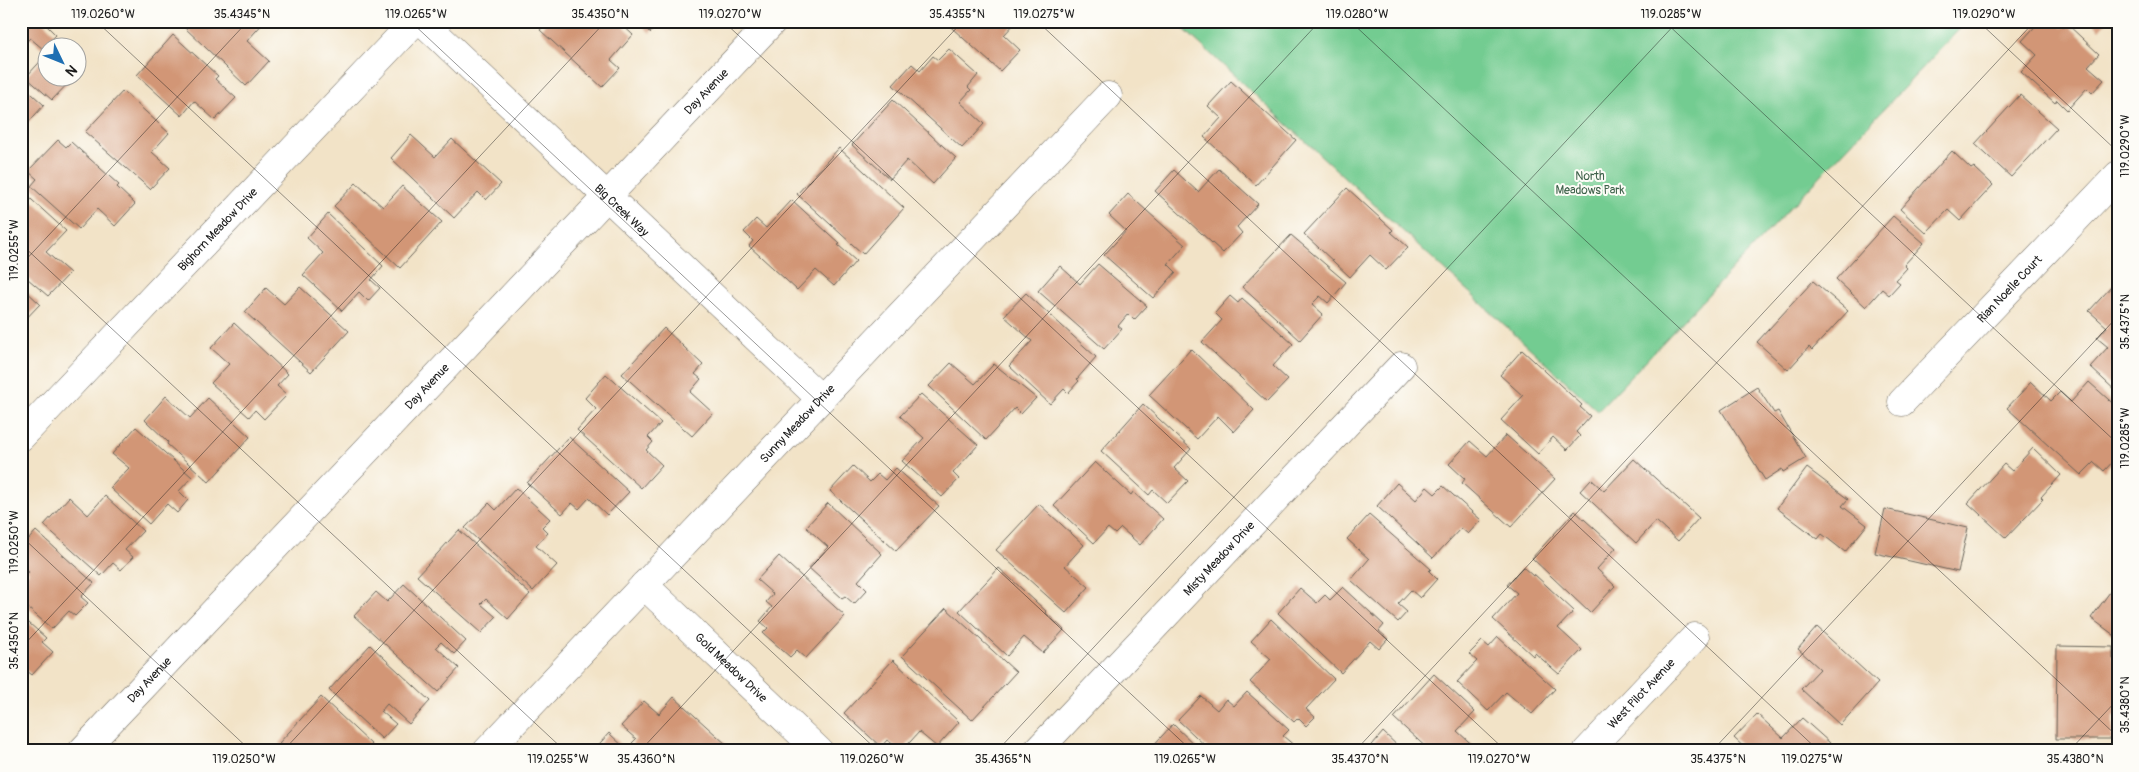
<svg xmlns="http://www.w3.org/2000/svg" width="2139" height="772" font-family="Pangolin,sans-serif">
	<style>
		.green { fill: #73cc91; stroke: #487456 }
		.building { fill: #d29676 }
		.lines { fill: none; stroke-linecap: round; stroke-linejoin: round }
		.street-casing { stroke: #676258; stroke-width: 29 }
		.secondary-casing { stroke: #676258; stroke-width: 29 }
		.street { stroke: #fff; stroke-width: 28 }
		.secondary { stroke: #fff; stroke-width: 28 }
		.ticks { fill: none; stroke: #1c1c1c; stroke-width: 1; stroke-opacity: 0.45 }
		.labels { text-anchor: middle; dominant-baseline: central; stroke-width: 4; stroke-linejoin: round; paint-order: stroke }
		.street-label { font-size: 12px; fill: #1c1c1c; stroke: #fdfcf7 }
		.park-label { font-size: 12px; fill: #3f624b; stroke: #fdfcf7 }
		.neatline { fill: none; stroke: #1c1c1c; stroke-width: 2 }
		.ticks-label { font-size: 12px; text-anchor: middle; fill: #1c1c1c }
	</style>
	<rect width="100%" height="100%" fill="#fdfcf7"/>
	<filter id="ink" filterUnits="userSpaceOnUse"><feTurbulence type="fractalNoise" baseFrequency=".02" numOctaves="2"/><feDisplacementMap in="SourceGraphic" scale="10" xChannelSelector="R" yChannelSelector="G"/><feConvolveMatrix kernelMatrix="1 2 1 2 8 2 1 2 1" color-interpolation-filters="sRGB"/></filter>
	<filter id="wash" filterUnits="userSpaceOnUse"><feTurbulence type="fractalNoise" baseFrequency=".0096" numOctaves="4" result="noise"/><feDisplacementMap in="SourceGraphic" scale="20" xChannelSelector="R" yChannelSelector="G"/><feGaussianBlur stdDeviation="1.12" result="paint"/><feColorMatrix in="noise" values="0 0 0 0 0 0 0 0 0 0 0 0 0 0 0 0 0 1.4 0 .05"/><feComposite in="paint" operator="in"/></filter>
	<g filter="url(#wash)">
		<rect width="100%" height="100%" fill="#f2e3c7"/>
		<!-- green -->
		<path class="green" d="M1175,21H1967L1598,411Z"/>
		<g id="blocks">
			<!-- building -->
			<path class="building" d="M21,21H45L43,22L56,35L43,49L30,38L21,47Z
				M190,21H265L247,41L269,61L246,86L184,27Z
				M548,21H618L633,35L611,60L620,68L602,87L540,30Z
				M638,21H660L650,33Z
				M944,21H1017L1004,35L1020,50L1000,71Z
				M2040,21H2055L2062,28L2066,23L2099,54L2088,66L2104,80L2092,93L2087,88L2067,110L2057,100L2055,103L2021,72L2037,55L2022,41Z
				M2091,21H2108L2100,30Z
				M173,35L218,76L215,79L236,98L215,120L194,101L182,116L137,75Z
				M949,49L978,75L968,87L971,90L960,102L984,124L962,148L893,85L912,64L920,71L933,56L938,60Z
				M48,53V78H73L52,100L26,77Z
				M1231,81L1296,140L1256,185L1204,137L1221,118L1208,106Z
				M21,84L44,105L25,126L21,122Z
				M123,91L169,133L152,152L170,168L150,189L85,132Z
				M2020,95L2057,128L2011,177L1975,144Z
				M893,100L956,158L933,184L907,160L890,179L852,145Z
				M411,135L435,157L452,139L501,184L486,200L478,192L454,218L391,158Z
				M58,140L66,147L71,142L119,185L117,187L135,204L115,226L97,209L79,229L31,186L37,179L28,171Z
				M839,148L904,208L863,254L797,194Z
				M1952,151L1971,169L1974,167L1993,185L1960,221L1948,210L1926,233L1900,209Z
				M1219,169L1258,204L1237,227L1242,233L1223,253L1155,191L1174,170L1198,192Z
				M356,183L383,207L402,186L442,222L400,268L334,206Z
				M1347,188L1393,230L1391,232L1408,247L1386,270L1370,255L1350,277L1304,234Z
				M21,190L66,231L46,252L70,273L48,296L21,273Z
				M1128,194L1185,245L1168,264L1176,272L1153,298L1104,255L1126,231L1109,215Z
				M792,200L840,244L838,245L856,261L834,286L816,270L797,290L749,246L753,241L744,232L756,219L766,228Z
				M328,214L383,266L371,280L380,288L368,301L359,292L342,311L303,275L323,253L307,238Z
				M1893,216L1924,243L1904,265L1907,268L1896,280L1900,283L1889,295L1882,289L1866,307L1836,279Z
				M1291,235L1346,282L1328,303L1320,296L1312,304L1323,314L1300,340L1242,287Z
				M1098,264L1147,306L1134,320L1128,314L1118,326L1122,329L1104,349L1038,291L1060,266L1080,284Z
				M1813,281L1848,311L1812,350L1809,347L1788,370L1757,342Z
				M2113,285L2118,290V393L2090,367L2108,347L2097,338L2107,327L2089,311Z
				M300,287L349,331L311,372L245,312L266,288L284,304Z
				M23,288L40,304L21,324V290Z
				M1026,293L1096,357L1077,379L1079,381L1068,393L1064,389L1050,404L1009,366L1032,341L1004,316Z
				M1230,296L1238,303L1242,298L1293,344L1273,366L1288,380L1267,402L1202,342L1222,320L1215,313Z
				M234,323L288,374L277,386L287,395L264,419L255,410L249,417L211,383L229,364L211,348Z
				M664,328L703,365L695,374L701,379L690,392L713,413L692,436L622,374Z
				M1191,349L1254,410L1234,432L1218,416L1197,439L1149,395Z
				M1522,350L1582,405L1580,407L1590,416L1576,432L1580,436L1567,450L1553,437L1538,454L1501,420L1523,396L1500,375Z
				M951,363L975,384L994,364L1036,398L1021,414L1015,408L986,440L929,386Z
				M606,374L661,423L648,437L653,442L646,450L662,465L641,488L577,430L596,409L585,398Z
				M2031,382L2051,401L2060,392L2071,402L2089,382L2118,408V456L2104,471L2094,462L2081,475L2007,408Z
				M1757,387L1774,413L1778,411L1806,458L1783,472L1782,469L1765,480L1721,410Z
				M921,394L978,445L953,473L959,479L942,497L902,461L924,438L900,416Z
				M166,396L190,418L208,398L250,437L209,482L167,444L168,442L145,420Z
				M1143,404L1191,449L1174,468L1188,481L1167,503L1153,490L1149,495L1101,451Z
				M136,427L192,477L179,491L188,500L177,513L167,504L149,524L110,488L129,468L112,454Z
				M1506,435L1555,479L1511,527L1462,483L1465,479L1449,464L1470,441L1487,456Z
				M569,437L629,492L607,515L589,498L579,509L572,503L562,514L527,483Z
				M2033,448L2061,475L2041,497L2043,499L2006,538L1968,503L2004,464L2012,471Z
				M1634,459L1699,518L1678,541L1656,521L1636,543L1580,491L1591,479L1604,491Z
				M1095,462L1131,495L1133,492L1163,519L1140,545L1121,528L1115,534L1108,528L1094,543L1054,506Z
				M853,466L870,482L878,474L885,480L896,468L939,506L896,551L830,491Z
				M1807,468L1848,499L1842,506L1867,525L1845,552L1822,534L1818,539L1777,508Z
				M1397,483L1416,500L1427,487L1435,494L1443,486L1481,520L1468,534L1461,528L1433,558L1377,506Z
				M516,488L550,519L542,527L548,533L536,546L557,565L533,591L465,528L489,503L496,510Z
				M105,496L143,531L125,550L133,557L121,570L113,563L101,576L44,525L69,497L88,515Z
				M828,503L882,554L858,581L867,590L854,604L845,596L842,598L809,568L828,547L806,527Z
				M1039,504L1084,545L1065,566L1089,587L1066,613L996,550Z
				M1885,509L1968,528L1958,572L1875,553Z
				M1575,511L1616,548L1597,569L1615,586L1590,613L1532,558Z
				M1369,515L1431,569L1429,571L1437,579L1420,598L1411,590L1398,604L1407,612L1398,622L1351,580L1369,559L1347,539Z
				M459,530L530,594L508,619L486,599L481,604L496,617L481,633L417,576Z
				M36,531L94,583L81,597L88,603L75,616L69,611L52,629L21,602V580L29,572L21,566V548Z
				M779,556L845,616L806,658L797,650L790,657L763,633L768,628L760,621L772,607L766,602L773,594L757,580Z
				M1523,567L1533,576L1534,574L1574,611L1558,628L1582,650L1559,674L1535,653L1533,656L1493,619L1517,593L1507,585Z
				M999,568L1047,612L1046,613L1064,630L1043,653L1024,637L1007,656L959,611Z
				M2118,581V638L2091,618Z
				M404,584L466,641L454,654L441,642L436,647L459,668L438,692L354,616L376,592L387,602Z
				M1343,587L1384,625L1379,631L1388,639L1379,649L1370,641L1341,673L1278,613L1300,588L1317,603L1325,595L1330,600Z
				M946,608L1016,672L972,720L902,656Z
				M21,616L46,638L42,642L53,652L32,675L21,666Z
				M1271,619L1334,679L1306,709L1315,717L1306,726L1298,718L1294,722L1250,682L1271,659L1251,641Z
				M1817,627L1878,683L1840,725L1801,689L1820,669L1798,649Z
				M1498,637L1555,689L1532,714L1506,692L1488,711L1457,682L1477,661L1469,654L1482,641L1489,647Z
				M370,645L430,701L409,724L387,704L381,711L396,724L382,739L329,690Z
				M2057,646L2113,647V659H2117L2118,715L2113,716L2112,739H2056Z
				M893,660L959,722L937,747L919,732L902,751L887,740L881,747L844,713Z
				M1434,674L1475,712L1457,731L1479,751H1430L1394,718Z
				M1247,692L1289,730L1283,736L1296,747L1292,751H1276L1273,748L1270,751H1211L1178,720L1201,696L1217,710L1226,699L1234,706Z
				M321,697L372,745L367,751H350L346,747L343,751H287L279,743Z
				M674,697L727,745L721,751H640L632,743L636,739L621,726L644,701L659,714Z
				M1757,714L1783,738L1802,718L1830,743L1823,751H1748L1734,738Z
				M1173,724L1201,751H1153L1150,749Z
				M1383,732L1403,751H1367Z
				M609,733L628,751H593Z"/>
		</g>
	</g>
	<g filter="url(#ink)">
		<use href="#blocks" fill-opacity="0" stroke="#676258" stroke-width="1"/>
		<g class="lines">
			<!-- street casing -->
			<g class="street-casing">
				<g id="street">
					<path id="s1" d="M422,21L821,399"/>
					<path id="s2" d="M1902,402L2118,175"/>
					<path id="s3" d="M21,437L415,21"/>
					<path id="s4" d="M644,585L819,751"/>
					<path id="s5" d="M487,751L1108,96"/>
					<path id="s6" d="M1037,751L1401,366"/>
					<path id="s7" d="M1587,751L1695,637"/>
				</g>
			</g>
			<!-- secondary casing -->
			<g class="secondary-casing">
				<g id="secondary">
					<path id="s8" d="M82,751L773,21"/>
				</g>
			</g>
			<!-- street -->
			<use href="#street" class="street"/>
			<!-- secondary -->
			<use href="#secondary" class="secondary"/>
		</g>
	</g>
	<!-- ticks -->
	<path class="ticks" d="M96,21L878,751M410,21L1192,751M723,21L1506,751M1037,21L1819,751M1350,21L2118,737M1664,21L2118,444M1978,21L2118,152M21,244L565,751M21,265L248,21M21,536L251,751M21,648L606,21M283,751L963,21M640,751L1320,21M997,751L1678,21M1355,751L2035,21M1712,751L2118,316M2069,751L2118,699"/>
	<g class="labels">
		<!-- street labels -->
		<g class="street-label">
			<text stroke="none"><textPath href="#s8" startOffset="908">Day Avenue</textPath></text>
			<text stroke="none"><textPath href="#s1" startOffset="275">Big Creek Way</textPath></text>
			<text stroke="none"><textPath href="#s3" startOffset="286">Bighorn Meadow Drive</textPath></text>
			<text stroke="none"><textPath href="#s2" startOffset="156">Rian Noelle Court</textPath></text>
			<text stroke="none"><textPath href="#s8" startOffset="502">Day Avenue</textPath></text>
			<text stroke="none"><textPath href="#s5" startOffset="451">Sunny Meadow Drive</textPath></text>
			<text stroke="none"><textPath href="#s6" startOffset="265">Misty Meadow Drive</textPath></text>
			<text stroke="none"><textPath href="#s4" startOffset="120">Gold Meadow Drive</textPath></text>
			<text stroke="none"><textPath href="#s8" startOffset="98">Day Avenue</textPath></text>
			<text stroke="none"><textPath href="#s7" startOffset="79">West Pilot Avenue</textPath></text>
		</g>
		<!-- park labels -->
		<g class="park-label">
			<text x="1590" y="176">North<tspan x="1590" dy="14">Meadows Park</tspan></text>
		</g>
	</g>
	<!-- margin -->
	<rect width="2139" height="772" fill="none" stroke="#fdfcf7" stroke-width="55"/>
	<!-- north arrow -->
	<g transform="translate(62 62) rotate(133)"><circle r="24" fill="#fdfcf7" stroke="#a3a29f"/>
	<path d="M0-4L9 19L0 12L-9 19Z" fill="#1f6fb2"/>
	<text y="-8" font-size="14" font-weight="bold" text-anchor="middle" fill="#1c1c1c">N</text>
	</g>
	<rect x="28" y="28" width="2084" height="716" class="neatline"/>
	<g class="ticks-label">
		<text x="103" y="18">119.0260°W</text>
		<text x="242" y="18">35.4345°N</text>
		<text x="416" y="18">119.0265°W</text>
		<text x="600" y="18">35.4350°N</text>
		<text x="730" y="18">119.0270°W</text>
		<text x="957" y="18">35.4355°N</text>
		<text x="1044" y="18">119.0275°W</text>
		<text x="1357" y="18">119.0280°W</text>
		<text x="1671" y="18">119.0285°W</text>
		<text x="1984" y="18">119.0290°W</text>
		<text transform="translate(2125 146) rotate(-90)" y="4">119.0290°W</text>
		<text transform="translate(14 250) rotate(-90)" y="4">119.0255°W</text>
		<text transform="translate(2125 322) rotate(-90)" y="4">35.4375°N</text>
		<text transform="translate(2125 438) rotate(-90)" y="4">119.0285°W</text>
		<text transform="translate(14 542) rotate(-90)" y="4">119.0250°W</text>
		<text transform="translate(14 641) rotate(-90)" y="4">35.4350°N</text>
		<text transform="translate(2125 705) rotate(-90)" y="4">35.4380°N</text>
		<text x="244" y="763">119.0250°W</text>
		<text x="558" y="763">119.0255°W</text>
		<text x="646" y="763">35.4360°N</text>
		<text x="872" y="763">119.0260°W</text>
		<text x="1003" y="763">35.4365°N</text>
		<text x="1185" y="763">119.0265°W</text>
		<text x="1360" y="763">35.4370°N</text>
		<text x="1499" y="763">119.0270°W</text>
		<text x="1718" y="763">35.4375°N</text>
		<text x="1812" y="763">119.0275°W</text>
		<text x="2075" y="763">35.4380°N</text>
	</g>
</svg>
